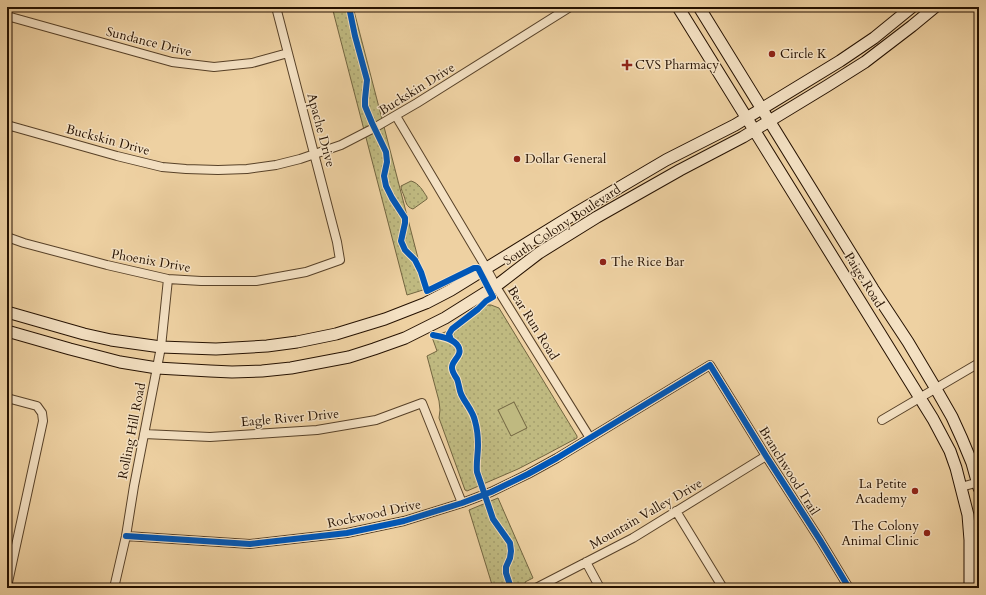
<svg xmlns="http://www.w3.org/2000/svg" width="986" height="595" font-family="Cardo,serif">
	<style>
		.park { fill: url(#park-dots); stroke: #726540 }
		.garden { fill: #bfb980; stroke: #726540 }
		.lines { fill: none; stroke-linecap: round; stroke-linejoin: round }
		.minor-casing { stroke: #574128; stroke-width: 10 }
		.secondary-casing { stroke: #251100; stroke-width: 13 }
		.minor { stroke: #f4e1c3; stroke-width: 8 }
		.secondary { stroke: #f4e1c3; stroke-width: 11 }
		.cycleway-casing { stroke: #f4e1c3; stroke-width: 8 }
		.cycleway { stroke: #0057b8; stroke-width: 6 }
		.poi-dot { fill: #8f2418; stroke: #f4e1c3; stroke-width: 1.5 }
		.labels { text-anchor: middle; dominant-baseline: central; stroke-width: 3; stroke-linejoin: round; paint-order: stroke }
		.street-label { font-size: 13px; fill: #251100; stroke: #f4e1c3 }
		.poi-label { font-size: 13px; fill: #251100; stroke: #f4e1c3; text-anchor: start }
	</style>
	<defs>
		<pattern id="park-dots" width="8" height="8" patternUnits="userSpaceOnUse"><rect width="8" height="8" fill="#bfb980"/><path d="M2 2h.1M6 6h.1" fill="none" stroke="#a49e6d" stroke-width="1.8" stroke-linecap="round"/></pattern>
	</defs>
	<rect width="100%" height="100%" fill="#eed1a2"/>
	<filter id="stains"><feTurbulence type="fractalNoise" baseFrequency=".005" numOctaves="4"/><feColorMatrix values="0 0 0 0 .2 0 0 0 0 .09 0 0 0 0 .02 0 0 0 .5 -.17"/></filter>
	<radialGradient id="worn" r=".72"><stop offset=".6" stop-color="#630" stop-opacity="0"/><stop offset="1" stop-color="#630" stop-opacity=".3"/></radialGradient>
	<!-- park -->
	<path class="park" d="M332,7H353L426,289L407,295Z
		M411,181C419,183 423,191 427,197V199L413,209C406,207 406,202 404,196C403,193 401,190 401,186Z
		M484,305H491L499,308L577,436V438L547,454L518,469L467,491L465,490L439,418L440,410L439,401L427,356L437,351L432,337L448,331L457,327Z
		M498,498L533,578L525,582L527,588H493L469,510Z"/>
	<!-- garden -->
	<path class="garden" d="M514,402L527,428L511,436L498,410Z"/>
	<g class="lines">
		<!-- minor casing -->
		<g class="minor-casing">
			<path id="minor" d="M7,16L172,62L214,67L252,63L288,53
				M396,116L484,264L498,290L590,438
				M7,125L117,156L162,167L186,169L218,170L247,169L276,165L300,159L341,145L374,128L417,103L570,7
				M7,237L24,243L107,265L168,279L201,281H256L306,272L340,260L337,242L276,7
				M7,398L37,406L42,413L43,421L7,587
				M882,420L979,363
				M144,434L210,437L317,430L376,420L422,403L462,503
				M961,487L979,482
				M676,511L723,588
				M126,536L250,544L347,533L404,521L462,503L491,492L528,474L557,458L710,365L766,456L820,540L849,588
				M586,562L600,588
				M114,588L126,536L134,486L161,347L168,279
				M536,588L633,538L766,456"/>
		</g>
		<!-- secondary casing -->
		<g class="secondary-casing">
			<path id="secondary" d="M678,7L933,419L950,451L956,468L968,515L970,540V588
				M699,7L873,289L908,342L936,389L952,417L962,439L972,463L979,488
				M7,312L84,334L111,340L161,347L216,349L267,346L297,342L336,334L385,319L426,303L451,290L576,213L666,160L735,125L840,61L874,38L912,7
				M7,331L70,349L120,362L157,368L210,371L232,372L262,371L291,368L349,357L374,349L405,338L445,318L496,286L539,253L597,217L680,170L743,137L827,86L865,62L912,26L935,7"/>
		</g>
		<!-- minor -->
		<use href="#minor" class="minor"/>
		<!-- secondary -->
		<use href="#secondary" class="secondary"/>
		<!-- cycleway casing -->
		<g class="cycleway-casing">
			<path id="cycleway" d="M349,7L355,36L367,80L365,99V106L372,123L386,152L387,162L384,176L386,186L392,198L405,218V223L401,241L405,250L415,260L421,272L427,291L474,268H478L493,297L486,301L478,309L452,329L449,334L451,340
				M433,335C441,337 453,338 458,346C464,355 451,361 452,368C452,371 455,376 457,379C459,384 459,389 461,394C465,403 473,411 475,421C477,428 478,437 478,445C478,454 476,463 477,472L493,519L510,543L511,551L510,558L506,567V573L511,588
				M126,536L250,544L347,533L404,521L462,503L491,492L528,474L557,458L710,365L766,456L820,540L849,588"/>
		</g>
		<!-- cycleway -->
		<use href="#cycleway" class="cycleway"/>
	</g>
	<!-- markers -->
	<g class="poi-dot">
		<circle cx="772" cy="54" r="4"/>
		<path d="M625 59h4v4h4v4h-4v4h-4v-4h-4v-4h4z"/>
		<circle cx="517" cy="159" r="4"/>
		<circle cx="603" cy="262" r="4"/>
		<circle cx="915" cy="491" r="4"/>
		<circle cx="927" cy="533" r="4"/>
	</g>
	<g class="labels">
		<!-- street labels -->
		<g class="street-label">
			<text transform="translate(149 42) rotate(14)">Sundance Drive</text>
			<text transform="translate(417 89) rotate(-32)">Buckskin Drive</text>
			<text transform="translate(321 130) rotate(75)">Apache Drive</text>
			<text transform="translate(108 140) rotate(15)">Buckskin Drive</text>
			<text transform="translate(562 225) rotate(-33)">South Colony Boulevard</text>
			<text transform="translate(151 261) rotate(10)">Phoenix Drive</text>
			<text transform="translate(864 280) rotate(58)">Paige Road</text>
			<text transform="translate(533 323) rotate(58)">Bear Run Road</text>
			<text transform="translate(290 418) rotate(-5)">Eagle River Drive</text>
			<text transform="translate(132 431) rotate(-79)">Rolling Hill Road</text>
			<text transform="translate(789 471) rotate(58)">Branchwood Trail</text>
			<text transform="translate(374 514) rotate(-12)">Rockwood Drive</text>
			<text transform="translate(646 514) rotate(-30)">Mountain Valley Drive</text>
		</g>
		<!-- poi labels -->
		<g class="poi-label">
			<text x="780" y="54">Circle K</text>
			<text x="635" y="65">CVS Pharmacy</text>
			<text x="525" y="159">Dollar General</text>
			<text x="611" y="262">The Rice Bar</text>
			<text x="907" y="484" text-anchor="end">La Petite<tspan x="907" dy="15">Academy</tspan></text>
			<text x="919" y="526" text-anchor="end">The Colony<tspan x="919" dy="15">Animal Clinic</tspan></text>
		</g>
	</g>
	<!-- margin -->
	<rect width="986" height="595" fill="none" stroke="#eed1a2" stroke-width="24"/>
	<rect x="8" y="8" width="970" height="579" fill="none" stroke="#251100" stroke-width="2"/>
	<rect x="12" y="12" width="962" height="571" fill="none" stroke="#251100"/>
	<rect width="100%" height="100%" filter="url(#stains)"/>
	<rect width="100%" height="100%" fill="url(#worn)"/>
</svg>
